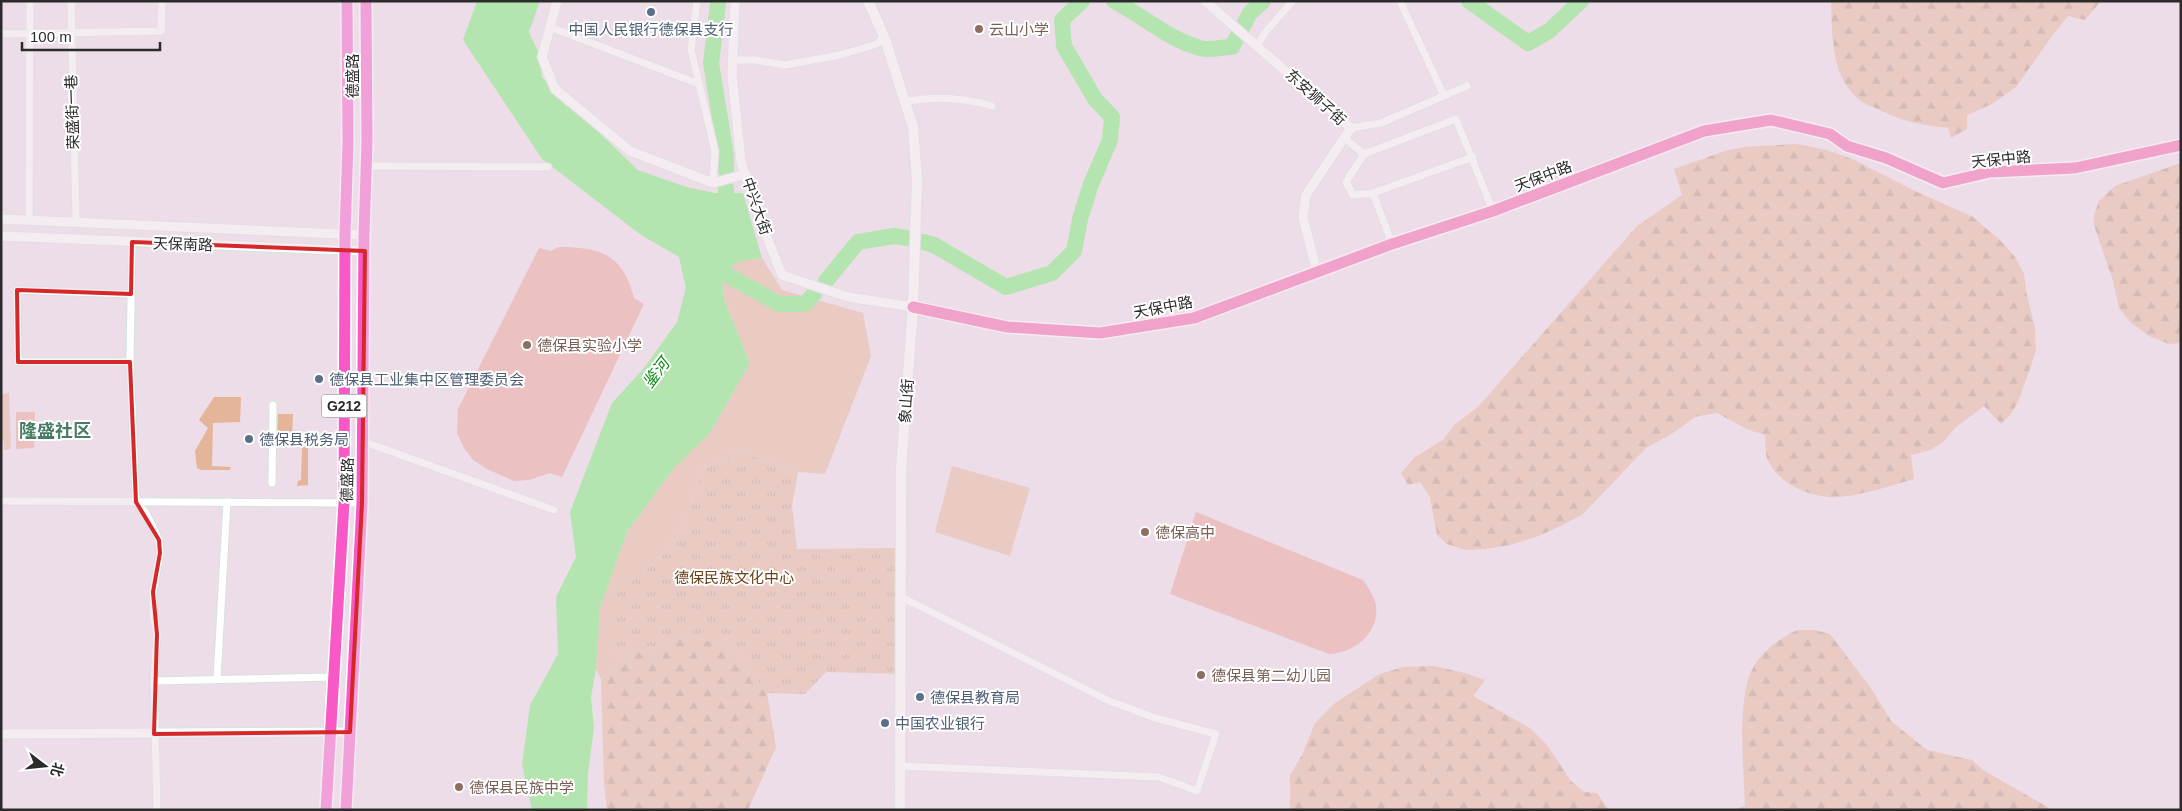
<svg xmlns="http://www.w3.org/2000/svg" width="2182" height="811" font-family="Helvetica,'Noto Sans SC',sans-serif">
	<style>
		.grass { fill: #e4b598 }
		.forest { fill: url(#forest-firs) }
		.park { fill: url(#park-tufts) }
		.pitch { fill: #eca194 }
		.water { fill: #70f06e }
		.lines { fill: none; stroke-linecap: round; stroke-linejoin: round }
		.river { stroke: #70f06e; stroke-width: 16 }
		.minor-casing { stroke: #d2e4db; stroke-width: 9 }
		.tertiary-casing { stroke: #d2e4db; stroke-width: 11 }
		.secondary-casing { stroke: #d2e4db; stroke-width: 12 }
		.primary-casing { stroke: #fff; stroke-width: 14 }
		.trunk-casing { stroke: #fff; stroke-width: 14 }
		.minor { stroke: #fff; stroke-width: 7 }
		.tertiary { stroke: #fff; stroke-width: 9 }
		.secondary { stroke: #fff; stroke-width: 10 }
		.primary { stroke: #f35ca9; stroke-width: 11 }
		.trunk { stroke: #f958c7; stroke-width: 11 }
		.marked { fill: none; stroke: #d62828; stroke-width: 4; stroke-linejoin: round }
		.service-dot { fill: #5c6f8a; stroke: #fff; stroke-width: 2 }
		.education-dot { fill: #8d6e63; stroke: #fff; stroke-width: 2 }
		.labels { text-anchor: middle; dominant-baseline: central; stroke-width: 4; stroke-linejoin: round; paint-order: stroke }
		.shield { fill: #fff; stroke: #6b6b6b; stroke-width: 1 }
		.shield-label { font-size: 14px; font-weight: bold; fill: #2b2b2b }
		.service-label { font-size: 15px; fill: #4e5e75; stroke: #fff; text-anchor: start }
		.education-label { font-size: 15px; fill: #785e54; stroke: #fff; text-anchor: start }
		.street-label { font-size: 15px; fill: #2b2b2b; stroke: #fff }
		.park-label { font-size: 15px; fill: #694219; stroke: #fff }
		.water-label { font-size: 16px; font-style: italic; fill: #0c8914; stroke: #fff }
		.quarter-label { font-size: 18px; font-weight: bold; fill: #4a7c65; stroke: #fff }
	</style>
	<defs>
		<pattern id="forest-firs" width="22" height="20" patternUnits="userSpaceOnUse" patternTransform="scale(1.25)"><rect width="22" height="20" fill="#e4b598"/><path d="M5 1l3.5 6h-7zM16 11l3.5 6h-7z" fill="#b9937c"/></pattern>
		<pattern id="park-tufts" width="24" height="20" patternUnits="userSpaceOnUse" patternTransform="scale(1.25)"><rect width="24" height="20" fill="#e4b598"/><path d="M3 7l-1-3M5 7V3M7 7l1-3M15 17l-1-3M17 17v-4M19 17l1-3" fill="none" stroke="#b9937c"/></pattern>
	</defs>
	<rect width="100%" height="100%" fill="#eddde8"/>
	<!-- grass -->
	<path class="grass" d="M762,258L782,290L863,313L871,356L825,474L798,472L740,452L703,470L680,535L644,572L612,654L627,656L601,679L596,669L600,608L627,532L674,468L710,433L750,363L725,302L721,274L738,262Z
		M9,393L11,449L4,450V441H1V394Z
		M214,397H241L240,422L213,423L212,466L231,467L230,470H201L197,468L195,451L208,428L199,420Z
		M278,414H293L292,438H277Z
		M302,447H308V485L297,486L298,481L301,480Z
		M952,466L1030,488L1010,556L935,532Z"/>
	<!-- forest -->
	<path class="forest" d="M1831,1H2101L2085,20L2068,16L2052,36L2016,87L1992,104L1967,115V129L1951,138L1948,128C1922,125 1905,122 1882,111C1872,106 1863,104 1855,96C1831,73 1832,32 1831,1Z
		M1796,144L1827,150L1852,159L1913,190L1973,217L2002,242L2015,257L2024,274L2026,291L2035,328L2036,351L2019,400L2011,414L2001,424L1984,406L1956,427L1943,442L1930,450L1911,455L1914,479C1888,486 1857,498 1830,497C1806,496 1776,482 1767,458C1765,452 1766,443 1765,435L1749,430L1717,413L1695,417L1673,433L1646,448L1583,514L1561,526L1536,537L1510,545L1485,549L1465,550L1447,544L1437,535L1430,497L1420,482L1408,485L1401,473L1415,457L1443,440L1454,425L1478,407L1637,226L1682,195L1674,169L1725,151L1744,147Z
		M2181,163V343L2169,344L2149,336L2130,322L2119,308L2113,281L2094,225V215L2099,201L2115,186Z
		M1797,630H1814L1830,634L1870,687L1892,722L1927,750L1972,760L1983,770L2053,810H1735L1745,806C1744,771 1735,691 1756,663C1766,648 1781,638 1797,630Z
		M689,636L733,648L767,693L776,747L748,810H607L604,784L601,679L627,656Z
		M1434,666L1465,673L1485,680L1473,696L1530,728L1547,745L1571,781L1584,792L1597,793L1609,810H1290V775L1302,755L1315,723L1335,703L1380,674L1403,667Z"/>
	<!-- park -->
	<path class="park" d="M740,452L798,472L792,506L797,549L901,548V674L826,672L805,694L767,693L733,648L689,636L627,656L612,654L610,617L618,593L644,572L680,535L703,470Z"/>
	<!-- pitch -->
	<path class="pitch" d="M558,247C600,247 623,254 634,298L644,304L562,477L550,473L529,480L514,481L487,469L473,460L464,448L457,433L458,409L539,248L551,251Z
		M16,412H35L34,448L16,449Z
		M1196,512L1363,580C1368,587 1374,596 1376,605C1380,633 1354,653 1329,654L1170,594Z"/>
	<!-- water -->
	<path class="water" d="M477,1H540L529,32L540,56L542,77L563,103L588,122L638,170L686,187L715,193H743L762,258L738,262L721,274L725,302L750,363L710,433L674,468L627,532L600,608L596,669L591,697L594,728L588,773L587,810H532L522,765L530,705L558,654L556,597L576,557L570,512L612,403L644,368L677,322L686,288L679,257L641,235L542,159L463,40Z"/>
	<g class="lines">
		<!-- river -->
		<path class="river" d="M1114,1C1143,16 1168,39 1200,48C1209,51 1222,47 1232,47L1250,13L1263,1
			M1469,1L1528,43L1549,31L1581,1
			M718,4L711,63L726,155V171
			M716,213L726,194V188
			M923,242L934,245L1006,287L1052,273L1074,251L1080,219L1091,184L1110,140L1112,117L1095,99L1064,46L1062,20L1082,1
			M704,262L779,304H805L814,294
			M826,281L858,242L894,236L907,238"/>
		<!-- minor casing -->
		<g class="minor-casing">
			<path id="minor" d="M71,1L76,222
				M697,1L691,50L715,151L713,183
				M1400,1L1444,96
				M550,27L699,84
				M1,34L161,31L162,1
				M1257,45L1267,30L1293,1
				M733,60H755L785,65L840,55L877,44L884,36
				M905,102C933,96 964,98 992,106
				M1351,128L1381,123L1467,86
				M1344,138L1364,154L1456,119L1493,211
				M1364,154L1346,182L1353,195L1373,193L1392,244
				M366,166L548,167
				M1373,193L1473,157
				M29,220L30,1
				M131,294L17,290L18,362H130L132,242
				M130,362L136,502L146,513L159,540L160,553L153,592V613L157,634L154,681L157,810
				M362,441L554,510
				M273,442H344
				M272,483L273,405
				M1,501L362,503
				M217,679L227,502
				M154,681L333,677
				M901,766L1159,777L1197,791L1216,734L1155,718L1107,700L901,597"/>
		</g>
		<!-- tertiary casing -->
		<g class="tertiary-casing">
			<path id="tertiary" d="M557,1L542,57L555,89L630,151L713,183L746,174
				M735,1L732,75L741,161L757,212L782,275L848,297L913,307
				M1205,1L1351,128L1306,195L1303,218L1317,272
				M1,219L364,235
				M1,236L365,251
				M1,734L350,732"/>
		</g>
		<!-- secondary casing -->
		<g class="secondary-casing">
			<path id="secondary" d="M868,1L884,36L913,127L917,179L913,307L901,469L900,810"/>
		</g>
		<!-- primary casing -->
		<g class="primary-casing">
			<path id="primary" d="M913,307L1007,327L1100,333L1194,318L1392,244L1493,211L1704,131L1771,120L1830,134L1847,146L1886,158L1943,183L1990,172L2075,168L2181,145"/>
		</g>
		<!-- trunk casing -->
		<g class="trunk-casing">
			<path id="trunk" d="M326,810L344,503L345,234L348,143L347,1
				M346,810L362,503L364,235L367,142L366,1"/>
		</g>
		<!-- minor -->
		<use href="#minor" class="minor"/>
		<!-- tertiary -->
		<use href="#tertiary" class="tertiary"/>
		<!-- secondary -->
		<use href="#secondary" class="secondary"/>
		<!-- primary -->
		<use href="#primary" class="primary"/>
		<!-- trunk -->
		<use href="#trunk" class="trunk"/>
	</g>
	<!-- marked area -->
	<path d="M0 0H2182V811H0ZM132,242L365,251L362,503L350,732L154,734L157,634L153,592L160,553L159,540L136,502L130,362H18L17,290L131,294Z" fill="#eddde8" fill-opacity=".55" fill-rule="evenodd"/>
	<path class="marked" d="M132,242L365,251L362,503L350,732L154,734L157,634L153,592L160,553L159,540L136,502L130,362H18L17,290L131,294Z"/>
	<!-- markers -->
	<g class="service-dot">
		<circle cx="651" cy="12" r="5"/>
		<circle cx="319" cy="379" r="5"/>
		<circle cx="249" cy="439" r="5"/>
		<circle cx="920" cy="697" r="5"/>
		<circle cx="885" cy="723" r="5"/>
	</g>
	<g class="education-dot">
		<circle cx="979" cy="29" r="5"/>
		<circle cx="527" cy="345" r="5"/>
		<circle cx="1145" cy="532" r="5"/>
		<circle cx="1201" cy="675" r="5"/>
		<circle cx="459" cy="787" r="5"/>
	</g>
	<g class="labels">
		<!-- shield labels -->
		<rect class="shield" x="321.5" y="394.5" width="45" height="23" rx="4"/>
		<g class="shield-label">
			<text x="344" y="406">G212</text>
		</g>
		<!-- service labels -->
		<g class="service-label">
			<text x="651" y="29" text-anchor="middle">中国人民银行德保县支行</text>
			<text x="329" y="379">德保县工业集中区管理委员会</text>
			<text x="259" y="439">德保县税务局</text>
			<text x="930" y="697">德保县教育局</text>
			<text x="895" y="723">中国农业银行</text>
		</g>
		<!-- education labels -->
		<g class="education-label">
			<text x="989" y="29">云山小学</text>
			<text x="537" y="345">德保县实验小学</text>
			<text x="1155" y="532">德保高中</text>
			<text x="1211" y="675">德保县第二幼儿园</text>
			<text x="469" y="787">德保县民族中学</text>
		</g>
		<!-- street labels -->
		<g class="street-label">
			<text transform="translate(352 76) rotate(-90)">德盛路</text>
			<text transform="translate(1316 97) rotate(42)">东安狮子街</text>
			<text transform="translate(72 112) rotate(-92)">荣盛街一巷</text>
			<text transform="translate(2001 159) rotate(-6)">天保中路</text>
			<text transform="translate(1543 176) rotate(-21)">天保中路</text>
			<text transform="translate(757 206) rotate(71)">中兴大街</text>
			<text transform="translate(183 244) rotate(2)">天保南路</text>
			<text transform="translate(1163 307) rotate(-11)">天保中路</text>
			<text transform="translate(906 401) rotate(-86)">象山街</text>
			<text transform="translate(347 480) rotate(-89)">德盛路</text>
		</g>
		<!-- park labels -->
		<g class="park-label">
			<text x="734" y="577">德保民族文化中心</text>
		</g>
		<!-- water labels -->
		<g class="water-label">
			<text transform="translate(656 373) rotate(-53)">鉴河</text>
		</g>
		<!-- quarter labels -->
		<g class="quarter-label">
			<text x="55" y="431">隆盛社区</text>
		</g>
	</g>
	<!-- border -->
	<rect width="2182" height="811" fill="none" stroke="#2b2b2b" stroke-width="5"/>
	<!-- north arrow -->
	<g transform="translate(45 766) rotate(106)" stroke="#ffffff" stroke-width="4" paint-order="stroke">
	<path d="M0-4L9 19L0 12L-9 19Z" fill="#2b2b2b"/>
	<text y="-8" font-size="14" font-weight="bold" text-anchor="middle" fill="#2b2b2b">北</text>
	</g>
	<!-- scale -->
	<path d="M22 42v8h138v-8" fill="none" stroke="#2b2b2b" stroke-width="2.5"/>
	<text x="30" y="42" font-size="15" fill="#2b2b2b" stroke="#ffffff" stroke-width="4" paint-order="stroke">100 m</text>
</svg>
